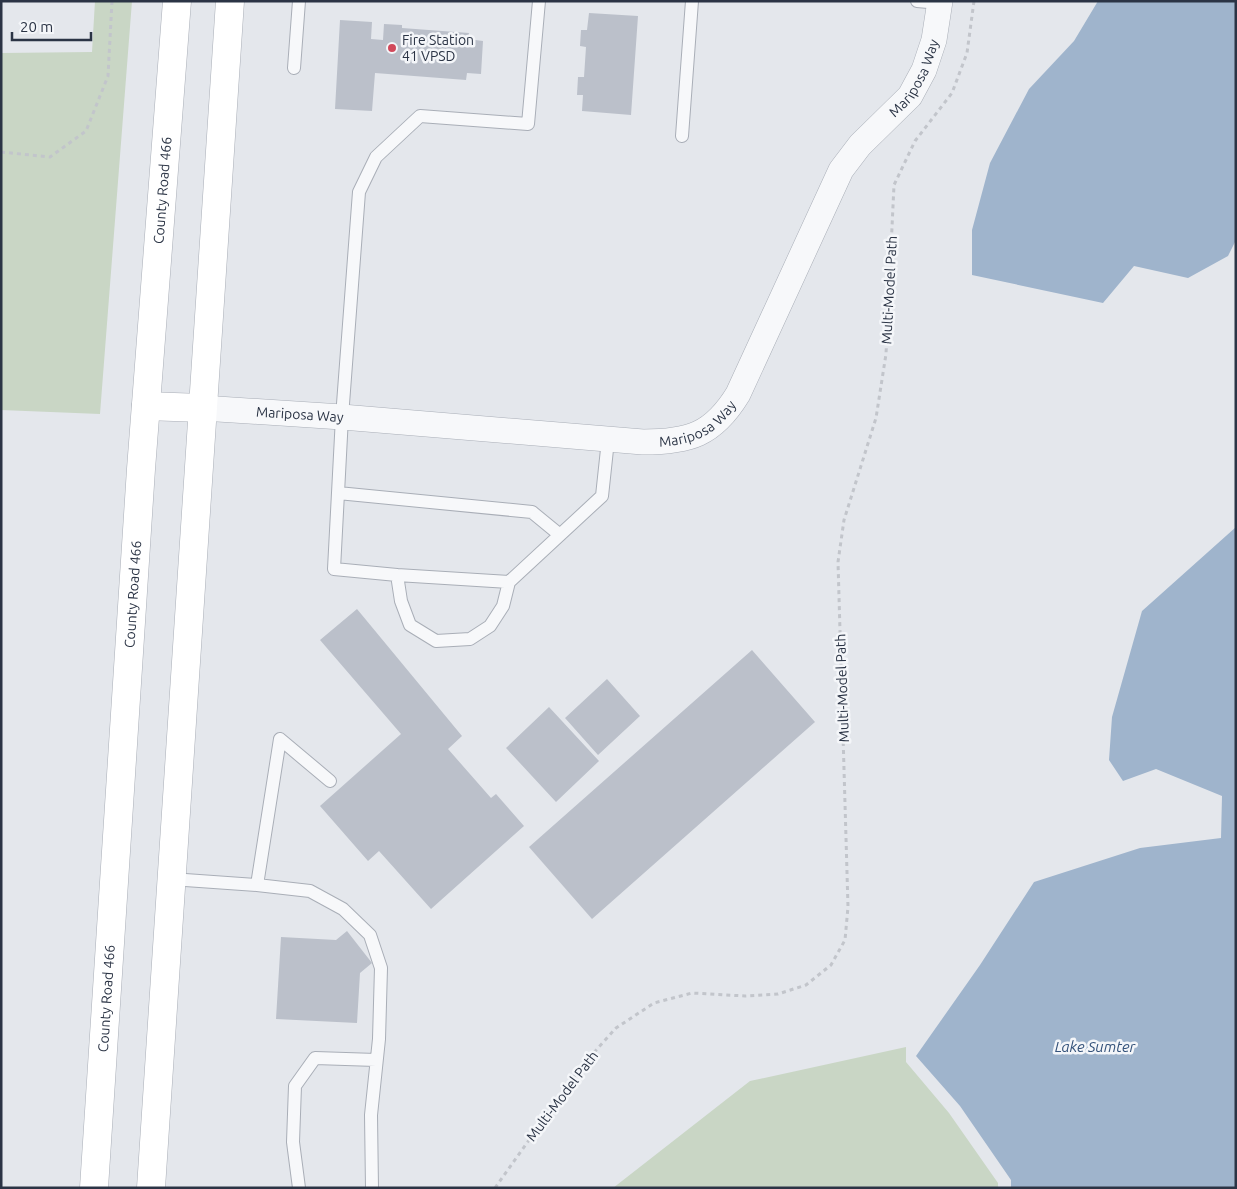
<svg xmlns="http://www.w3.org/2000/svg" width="1237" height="1189" font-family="Ubuntu,sans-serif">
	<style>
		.green { fill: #c9d6c5 }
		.water { fill: #9fb4cc }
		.building { fill: #bbc0ca }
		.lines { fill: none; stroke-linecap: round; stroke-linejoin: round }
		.lane-casing { stroke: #a9aeb7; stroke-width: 14 }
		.street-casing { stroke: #a9aeb7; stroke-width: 26 }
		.secondary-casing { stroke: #a9aeb7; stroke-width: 29 }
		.path { stroke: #c2c5cb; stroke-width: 3; stroke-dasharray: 4 4; stroke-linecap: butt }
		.lane { stroke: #f7f8fa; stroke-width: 12 }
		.street { stroke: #f7f8fa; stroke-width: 25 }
		.secondary { stroke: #fff; stroke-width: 28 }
		.poi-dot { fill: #d1495b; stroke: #f4f6f9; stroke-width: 2 }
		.labels { text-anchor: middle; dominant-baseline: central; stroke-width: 5; stroke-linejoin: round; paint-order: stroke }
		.poi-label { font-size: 14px; fill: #2b3445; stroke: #f4f6f9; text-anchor: start }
		.street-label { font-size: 14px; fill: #2b3445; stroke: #f4f6f9 }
		.water-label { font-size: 15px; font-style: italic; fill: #34527a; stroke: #f4f6f9 }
	</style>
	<rect width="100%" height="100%" fill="#e4e7ec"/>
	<!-- green -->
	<path class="green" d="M95,1H132L100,414L1,410V53L92,52Z
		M906,1047V1062L949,1113L998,1183V1188H613L750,1081Z"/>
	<!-- water -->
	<path class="water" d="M1098,1H1236V240L1228,256L1188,278L1134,266L1103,303L972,275V230L990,163L1029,89L1074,41Z
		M1236,527V1188H1011V1180L960,1106L916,1056L980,965L1034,882L1140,848L1221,838L1222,796L1156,769L1123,781L1109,760L1112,717L1142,611Z"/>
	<!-- building -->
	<path class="building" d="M589,13L638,16L631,115L582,111L583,95H577L578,77H584L586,47L580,46L581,30H587Z
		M340,20L372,22L371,39L383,40L384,24L402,25V28L469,33L468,39L483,41L481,74L467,73L466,80L375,73L372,111L335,109Z
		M357,609L462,736L448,749L491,798L496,794L524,826L431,909L379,851L368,861L320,806L401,734L320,640Z
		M752,650L815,722L592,919L529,847Z
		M607,679L640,716L598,755L565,718Z
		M549,707L599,761L556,802L506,748Z
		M347,931L372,963L360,973L357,1023L276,1019L281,937L336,940Z"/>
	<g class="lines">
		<!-- lane casing -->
		<g class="lane-casing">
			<path id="lane" d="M539,1L528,124L420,116L376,157L359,192L342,417L334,569L397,575L401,601L410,625L436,641L470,639L490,626L503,606L509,582L602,496L608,440
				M917,1L940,3
				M294,68L299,1
				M682,136L692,1
				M338,493L532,512L560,535
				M397,575L509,582
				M280,739L257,885L310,891L343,909L370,935L381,968L379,1039L371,1115L372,1188
				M280,739L330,781
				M171,879L257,885
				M299,1188L293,1142L295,1086L315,1058L376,1060"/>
		</g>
		<!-- street casing -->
		<g class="street-casing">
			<g id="street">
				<path id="s1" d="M202,408L342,417L643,442C689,442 713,435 738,394L841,170L860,145L910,96L924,70L934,40L940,1"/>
			</g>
		</g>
		<!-- secondary casing -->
		<g class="secondary-casing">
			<g id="secondary">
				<path d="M146,406L202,408"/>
				<path id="s2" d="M94,1188L141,469L177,1"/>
				<path d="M151,1188L230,1"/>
			</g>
		</g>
		<!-- path -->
		<path class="path" d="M1,152L50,157L86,131L108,76L112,1
			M495,1188L580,1068L616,1028L654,1003L692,993L745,996L778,994L806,985L831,965L845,940L848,907L838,562L844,520L876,418L886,354L894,185L915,141L952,93L967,53L974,1"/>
		<!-- lane -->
		<use href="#lane" class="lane"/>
		<!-- street -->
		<use href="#street" class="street"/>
		<!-- secondary -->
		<use href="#secondary" class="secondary"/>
	</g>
	<!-- markers -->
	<circle class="poi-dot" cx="392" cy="48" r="5"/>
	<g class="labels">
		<!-- poi labels -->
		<g class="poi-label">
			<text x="402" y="40">Fire Station<tspan x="402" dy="16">41 VPSD</tspan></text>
		</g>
		<!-- street labels -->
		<g class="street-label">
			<text stroke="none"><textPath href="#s1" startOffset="921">Mariposa Way</textPath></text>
			<text stroke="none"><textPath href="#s2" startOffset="1000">County Road 466</textPath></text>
			<text transform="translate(889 290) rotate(-87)">Multi-Model Path</text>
			<text stroke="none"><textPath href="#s1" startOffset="98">Mariposa Way</textPath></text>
			<text stroke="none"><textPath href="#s1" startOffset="502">Mariposa Way</textPath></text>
			<text stroke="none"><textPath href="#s2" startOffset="595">County Road 466</textPath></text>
			<text transform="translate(842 688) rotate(-92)">Multi-Model Path</text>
			<text stroke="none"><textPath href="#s2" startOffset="190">County Road 466</textPath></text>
			<text transform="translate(562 1096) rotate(-53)">Multi-Model Path</text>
		</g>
		<!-- water labels -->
		<g class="water-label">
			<text x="1095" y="1046">Lake Sumter</text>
		</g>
	</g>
	<!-- border -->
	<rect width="1237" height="1189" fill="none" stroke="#2b3445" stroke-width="5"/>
	<!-- scale -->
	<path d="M12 32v8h79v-8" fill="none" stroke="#2b3445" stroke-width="2.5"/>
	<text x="20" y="32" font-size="15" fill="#2b3445" stroke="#f4f6f9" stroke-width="4" paint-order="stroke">20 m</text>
</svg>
